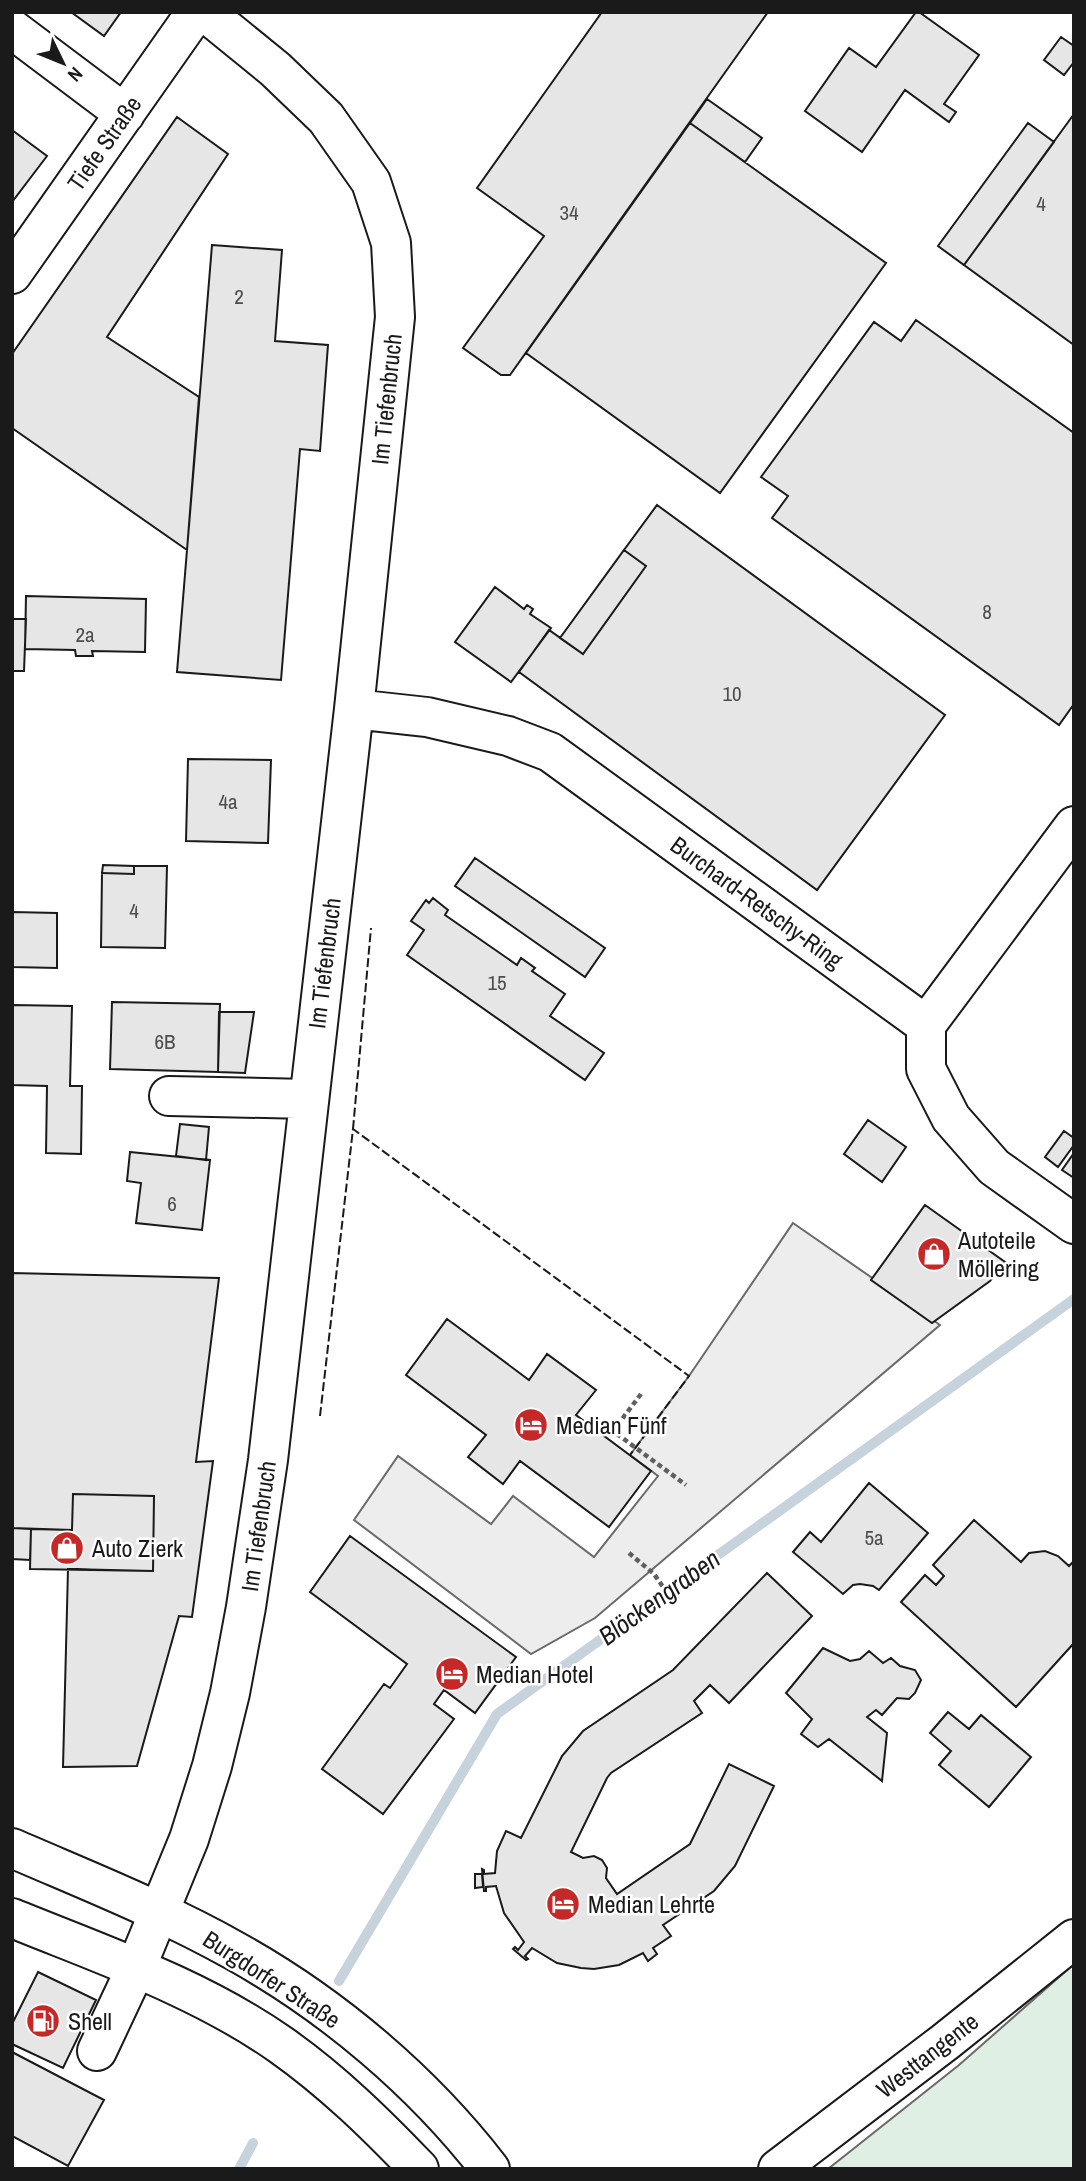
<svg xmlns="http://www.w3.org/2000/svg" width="1086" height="2181" font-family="'Archivo Narrow',sans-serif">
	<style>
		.green { fill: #e0efe3; stroke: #6a6a6a; stroke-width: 2 }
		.parking { fill: #ededed; stroke: #6a6a6a; stroke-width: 2 }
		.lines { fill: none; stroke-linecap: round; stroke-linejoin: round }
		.stream { stroke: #c6d2dc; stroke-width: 10 }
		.building { fill: #e6e6e6; stroke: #1a1a1a; stroke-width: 2 }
		.minor-casing { stroke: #1a1a1a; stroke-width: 42 }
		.major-casing { stroke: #1a1a1a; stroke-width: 42 }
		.path { stroke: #5f5f5f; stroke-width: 4.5; stroke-dasharray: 5 3.5; stroke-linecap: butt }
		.minor { stroke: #fff; stroke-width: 38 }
		.major { stroke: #fff; stroke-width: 38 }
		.fence { stroke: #1a1a1a; stroke-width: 2; stroke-dasharray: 9 3.5; stroke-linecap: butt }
		.labels { text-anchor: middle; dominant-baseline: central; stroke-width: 5; stroke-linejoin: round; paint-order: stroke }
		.number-label { font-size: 21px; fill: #4d4d4d }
		.street-label { font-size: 24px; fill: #1a1a1a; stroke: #fff }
		.poi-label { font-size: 24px; fill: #1a1a1a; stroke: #fff; text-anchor: start }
		.water-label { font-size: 26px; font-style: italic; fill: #1a1a1a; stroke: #fff }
	</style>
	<rect width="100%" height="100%" fill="#fff"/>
	<!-- green -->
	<path class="green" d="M1074,1964V2169H828L959,2065Z"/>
	<!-- parking -->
	<path class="parking" d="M793,1223L940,1325L595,1618L531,1654L354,1520L398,1456L491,1524L513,1496L594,1557L658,1476L630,1455L689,1376Z"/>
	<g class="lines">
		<!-- stream -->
		<path class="stream" d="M339,1981L497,1714L1074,1299
			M239,2169L253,2143"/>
	</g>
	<!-- building -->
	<path class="building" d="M71,12H121L104,36Z
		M602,12H768L510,375H501L463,348L544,236L477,188Z
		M916,12H919L979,55L944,104L956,112L949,122L905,90L862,152L805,111L849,48L876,67Z
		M1061,37L1074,46V62L1064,75L1044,60Z
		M707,99L762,138L745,162L690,123Z
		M1074,114V345L964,265Z
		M177,117L228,154L107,337L199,397L187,550L12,428V354Z
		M690,123L886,263L720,493L526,353Z
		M1028,123L1054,142L964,265L938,246Z
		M12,130L47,156L12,202Z
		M212,245L282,250L275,341L328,345L320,451L300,449L281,680L177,672Z
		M916,320L1074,433V704L1059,725L772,518L788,496L761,477L874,322L901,341Z
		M657,505L945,715L817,890L519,672L549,630L583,654L646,566L624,550Z
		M624,550L646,566L583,654L560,638Z
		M495,587L524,609L527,605L533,609L530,614L551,628L511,682L455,642Z
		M26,596L146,599L145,652L92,651L93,656H76L75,650L25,649Z
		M12,619H26L24,671H12Z
		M188,759L271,760L268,843L186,841Z
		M475,858L605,948L585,977L455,886Z
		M103,865L134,866V874L102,873Z
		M134,866H167L165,948L101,947L102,873L134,874Z
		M433,898L448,910L445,915L517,965L521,958L535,968L532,971L565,994L550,1016L604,1053L585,1080L407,955L424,930L411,921L426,900L429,903Z
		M12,912L57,913V968L12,967Z
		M112,1002L220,1004L218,1072L110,1069Z
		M12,1005L72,1006L70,1086H82L81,1154L46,1153L47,1086L12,1085Z
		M219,1012H254L245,1073L218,1072Z
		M868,1120L906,1147L882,1182L844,1154Z
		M180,1124L209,1127L206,1160L176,1156Z
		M1064,1131L1074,1138V1145L1058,1167L1045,1157Z
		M130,1152L210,1160L202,1230L136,1223L141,1183L127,1181Z
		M1074,1153V1178L1062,1170Z
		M925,1205L1005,1262L990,1281L932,1323L871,1280Z
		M12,1273L219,1278L196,1462L213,1461L192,1617L179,1616L137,1766L63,1767L68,1569L153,1571L154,1496L73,1494L72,1530L12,1528Z
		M447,1319L529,1380L547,1354L596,1390L576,1415L651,1471L609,1527L520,1461L503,1484L468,1457L486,1435L406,1375Z
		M869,1483L928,1533L879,1590L873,1586L860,1584L853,1585L843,1594L793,1552L810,1532L821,1542Z
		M73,1494L154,1496L153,1571L30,1569L31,1529L72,1530Z
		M974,1520L1021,1562L1029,1553L1045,1551L1058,1556L1069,1566L1074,1561V1643L1016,1707L901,1602L925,1575L936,1585L944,1576L933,1565Z
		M12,1528L31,1529L30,1560L12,1559Z
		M350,1536L516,1657L475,1713L444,1690L434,1704L454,1719L383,1814L322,1769L384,1684L390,1688L407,1664L310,1592Z
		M767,1573L812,1616L729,1703L710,1685L694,1701L702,1713L611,1773L607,1778L571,1852L583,1858L594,1856L602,1860L607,1868L606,1878L617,1894L690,1844L729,1764L774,1786L735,1866L714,1891L663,1925L671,1936L653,1948L657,1954L648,1961L643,1953L619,1965L594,1969L581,1968L557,1963L532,1948L525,1956L528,1959L526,1960L513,1949L515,1947L518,1950L524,1942L504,1913L496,1886L486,1887V1891H484L482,1869L484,1870V1874L495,1873L497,1851L506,1831L521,1838L562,1756L583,1731L673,1670Z
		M823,1648L850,1661L860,1659L869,1651L883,1663L891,1658L900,1666L915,1670L921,1680L915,1693L909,1699L897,1698L882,1715L876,1710L867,1717L887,1733L882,1781L829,1739L818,1747L801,1734L812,1719L786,1693Z
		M948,1712L969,1729L981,1715L1031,1757L989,1807L939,1765L951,1751L930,1733Z
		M475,1874H482L483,1887L475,1888Z
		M38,1972L96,2000L63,2068L12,2044V2024Z
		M12,2052L104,2100L68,2166L12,2136Z"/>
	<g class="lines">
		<!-- minor casing -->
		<g class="minor-casing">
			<path id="minor" d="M12,29L125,114
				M12,274L196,12
				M354,709L427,717L508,736L550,752L926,1025
				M926,1025V1069L951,1118L994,1167L1074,1224
				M926,1025L1074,826
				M169,1096L308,1099
				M97,2051L136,1968L189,1839L212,1766L230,1693L246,1607L268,1460L354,709L395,317L391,243L371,182L326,118L275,69L205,12"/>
		</g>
		<!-- major casing -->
		<g class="major-casing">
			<path id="major" d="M12,1848C88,1881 164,1911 235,1951C332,2005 422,2081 490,2169
				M12,1918C103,1955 200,1988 281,2045C332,2081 376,2124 419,2169
				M778,2169L945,2042L1074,1939"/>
		</g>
		<!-- path -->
		<path class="path" d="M641,1394L613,1431L686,1485
			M629,1553L654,1574L675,1604"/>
		<!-- minor -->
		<use href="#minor" class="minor"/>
		<!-- major -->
		<use href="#major" class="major"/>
		<!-- fence -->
		<path class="fence" d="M353,1129L371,928
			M320,1416L353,1129L689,1376L630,1455"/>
	</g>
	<!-- icons -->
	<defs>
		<g id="shop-disc" transform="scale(1.75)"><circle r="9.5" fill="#c62828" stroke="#fff"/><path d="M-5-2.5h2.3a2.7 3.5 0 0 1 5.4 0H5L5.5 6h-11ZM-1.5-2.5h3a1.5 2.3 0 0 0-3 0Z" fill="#fff"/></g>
		<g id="hotel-disc" transform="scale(1.75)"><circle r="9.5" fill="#c62828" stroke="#fff"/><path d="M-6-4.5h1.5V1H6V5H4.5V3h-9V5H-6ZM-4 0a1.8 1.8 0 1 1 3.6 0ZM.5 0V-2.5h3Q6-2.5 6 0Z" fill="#fff"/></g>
		<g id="fuel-disc" transform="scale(1.75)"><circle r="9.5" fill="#c62828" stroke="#fff"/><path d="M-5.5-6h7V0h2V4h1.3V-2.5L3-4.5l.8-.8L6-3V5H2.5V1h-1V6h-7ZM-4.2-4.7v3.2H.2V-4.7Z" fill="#fff"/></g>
	</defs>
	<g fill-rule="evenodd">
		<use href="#shop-disc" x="934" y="1254"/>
		<use href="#hotel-disc" x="531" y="1425"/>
		<use href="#shop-disc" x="67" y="1548"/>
		<use href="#hotel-disc" x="452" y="1674"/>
		<use href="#hotel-disc" x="563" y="1904"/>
		<use href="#fuel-disc" x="43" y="2021"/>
	</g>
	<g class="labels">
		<!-- number labels -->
		<g class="number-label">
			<text x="1041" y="203">4</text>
			<text x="569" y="212">34</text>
			<text x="239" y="296">2</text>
			<text x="987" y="611">8</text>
			<text x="85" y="634">2a</text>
			<text x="732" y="693">10</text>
			<text x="228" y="801">4a</text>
			<text x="134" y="910">4</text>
			<text x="497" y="982">15</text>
			<text x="165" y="1041">6B</text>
			<text x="172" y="1203">6</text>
			<text x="874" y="1537">5a</text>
		</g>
		<!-- street labels -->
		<g class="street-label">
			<text transform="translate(104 143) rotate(-55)">Tiefe Straße</text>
			<text transform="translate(386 399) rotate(-84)">Im Tiefenbruch</text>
			<text transform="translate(757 902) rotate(36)">Burchard-Retschy-Ring</text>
			<text transform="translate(324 963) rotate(-83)">Im Tiefenbruch</text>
			<text transform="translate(258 1526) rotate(-82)">Im Tiefenbruch</text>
			<text transform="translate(272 1979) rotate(33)">Burgdorfer Straße</text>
			<text transform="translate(927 2055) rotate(-38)">Westtangente</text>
		</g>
		<!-- poi labels -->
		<g class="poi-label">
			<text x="958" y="1240">Autoteile<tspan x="958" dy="28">Möllering</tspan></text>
			<text x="556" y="1425">Median Fünf</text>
			<text x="92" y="1548">Auto Zierk</text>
			<text x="476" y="1674">Median Hotel</text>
			<text x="588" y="1904">Median Lehrte</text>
			<text x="68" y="2021">Shell</text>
		</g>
		<!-- water labels -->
		<g class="water-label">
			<text transform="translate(659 1597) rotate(-36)">Blöckengraben</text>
		</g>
	</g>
	<!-- border -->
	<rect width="1086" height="2181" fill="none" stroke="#1a1a1a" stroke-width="28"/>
	<!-- north arrow -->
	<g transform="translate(63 63) rotate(133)" stroke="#ffffff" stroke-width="5" paint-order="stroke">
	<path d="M0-5L12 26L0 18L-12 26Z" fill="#1a1a1a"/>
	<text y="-10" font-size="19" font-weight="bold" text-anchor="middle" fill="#1a1a1a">N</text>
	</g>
</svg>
